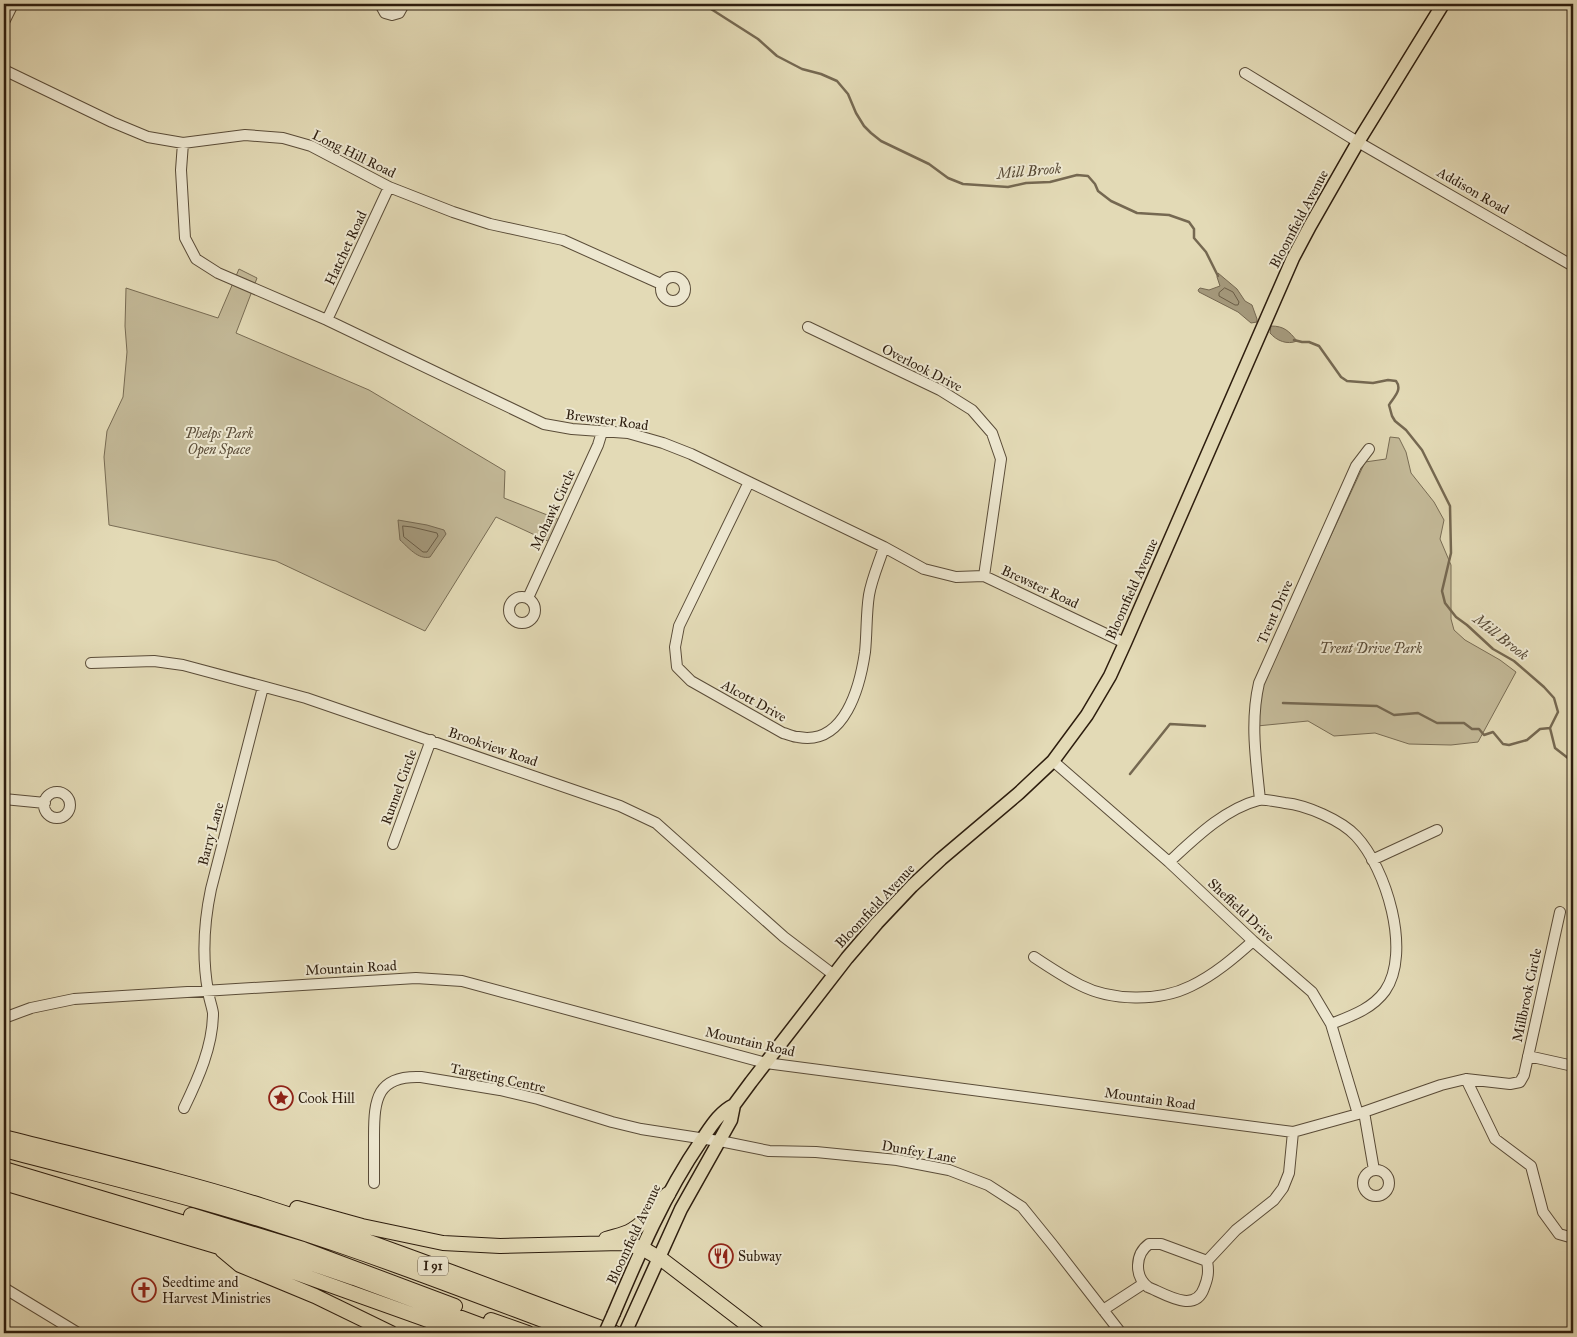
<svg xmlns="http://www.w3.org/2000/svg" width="1577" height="1337" font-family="'IM FELL Great Primer',serif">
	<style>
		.green { fill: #c4ba99; stroke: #786c54 }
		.water { fill: #a59a7d; stroke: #756851 }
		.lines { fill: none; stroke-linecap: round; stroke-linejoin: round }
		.shore { stroke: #695c46; stroke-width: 1 }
		.stream { stroke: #756851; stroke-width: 2.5 }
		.minor-casing { stroke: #5a4c38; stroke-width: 12 }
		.major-casing { stroke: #2d1d0e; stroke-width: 15 }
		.highway-casing { stroke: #2d1d0e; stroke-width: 16 }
		.minor { stroke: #ede7d0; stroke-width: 10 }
		.major { stroke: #e3dab6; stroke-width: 12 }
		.highway { stroke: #e3dab6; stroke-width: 14 }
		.major-bridge-casing { stroke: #2d1d0e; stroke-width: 15; stroke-linecap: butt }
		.major-bridge { stroke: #e3dab6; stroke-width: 12 }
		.labels { text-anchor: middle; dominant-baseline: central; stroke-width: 4; stroke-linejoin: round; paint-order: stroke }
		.shield { fill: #ede7d0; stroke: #675a48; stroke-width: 1 }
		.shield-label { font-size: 12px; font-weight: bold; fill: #2d1d0e }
		.street-label { font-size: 14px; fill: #2d1d0e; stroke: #ede7d0 }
		.park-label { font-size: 14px; font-style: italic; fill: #5a4c38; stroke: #ede7d0 }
		.poi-label { font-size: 14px; fill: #2d1d0e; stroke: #ede7d0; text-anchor: start }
		.water-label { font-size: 15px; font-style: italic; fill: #574935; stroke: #ede7d0 }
	</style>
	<rect width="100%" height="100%" fill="#e3dab6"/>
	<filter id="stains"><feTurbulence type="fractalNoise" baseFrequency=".004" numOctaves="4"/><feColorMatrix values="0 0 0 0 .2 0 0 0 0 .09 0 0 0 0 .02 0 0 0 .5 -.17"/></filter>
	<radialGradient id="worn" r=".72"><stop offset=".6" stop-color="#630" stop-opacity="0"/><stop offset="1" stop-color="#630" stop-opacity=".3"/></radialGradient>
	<!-- green -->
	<path class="green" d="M239,269L257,278L236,333L369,390L505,471L504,498L560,520L550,542L496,517L425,631L276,561L109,525L104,457L107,431L123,397L127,352L125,326L126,288L218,318Z
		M1390,437L1399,438L1406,452L1411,473L1434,502L1444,520L1440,539L1451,565V619L1454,630L1465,640L1500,660L1516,672L1478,742L1451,745L1409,744L1375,733L1334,736L1308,721L1257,726L1261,687L1365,462L1386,459Z"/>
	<!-- water -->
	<path class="water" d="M1218,273L1237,289L1245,301L1252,305L1257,319V322L1251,323L1238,312L1199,292L1198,290L1200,288L1209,290L1220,286L1217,277Z
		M1271,326C1284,326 1289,331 1297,341C1287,345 1277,341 1270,333Z
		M398,520L427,525L444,530L446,534L430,557C418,560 408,547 400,540Z"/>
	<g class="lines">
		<!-- shore -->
		<path class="shore" d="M1225,288L1233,292L1239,302L1238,305H1235L1219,296V293Z
			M403,526L412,527L437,533L438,536L427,552H423L404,537Z"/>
		<!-- stream -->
		<path class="stream" d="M706,4L711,9L758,39L777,56L802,69L821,74L837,81L848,94L856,113L864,126L871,133L881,141L929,164L948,178L963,184L1008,187L1026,183L1050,182L1077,175L1088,176L1095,184L1098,191L1111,201L1137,213L1169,215L1189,222L1194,229V238L1206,252L1218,276
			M1294,340L1302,342H1309L1319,346L1341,377L1347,381L1373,383L1388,380L1396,381C1403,390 1393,398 1389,405L1392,416L1395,421L1406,430L1422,450L1450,506L1451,553L1442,591L1445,603L1456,617L1467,625L1493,649L1514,661L1544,687L1554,698L1558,712L1550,728L1555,748L1573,762
			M1283,703L1377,706L1394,715L1418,713L1437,723H1464L1472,729H1479L1484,735L1493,732L1503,744L1509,745L1527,740L1540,729L1550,728
			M1130,774L1170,724L1205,726"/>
		<!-- minor casing -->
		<g class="minor-casing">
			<path id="minor" d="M380,4L385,13L392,15L399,13L404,4
				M4,22L13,4
				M4,70L112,122L148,137L183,143L245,135L283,138L311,146L389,187L453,212L490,224L563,240L661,284
				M1245,73L1358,142L1573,266
				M183,143L181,170L185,238L196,259L218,273L327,320L544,424L572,429L628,433L663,443L691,454L884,547L924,569L956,577L984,576L1125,643
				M661 289a12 12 0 1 1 24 0a12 12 0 1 1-24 0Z
				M327,320L389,187
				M808,327L940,390L972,410L992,433L1001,459L984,576
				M749,482L679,626L675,647L677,667L691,681L783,733C788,734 793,737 798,737C845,746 860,686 865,652C867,633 866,614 869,595C872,578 879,563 884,547
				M509 610a13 13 0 1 1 26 0a13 13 0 1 1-26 0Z
				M528,598L598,445L602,432
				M91,663L154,661L183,665L306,698L620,806L656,823L784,937L834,975
				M1053,761L1169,862L1253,941L1312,992L1331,1024L1358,1114
				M44 805a13 13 0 1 1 26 0a13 13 0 1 1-26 0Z
				M4,799L45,803
				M1260,800C1256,760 1250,722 1259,683L1356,466L1369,449
				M393,844L431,740
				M1372,860L1437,830
				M1169,862C1194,839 1224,809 1259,800C1266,799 1277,802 1285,803C1306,805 1341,820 1356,836C1386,868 1412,952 1385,991C1372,1009 1351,1016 1331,1024
				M1034,957C1049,967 1064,977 1080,985C1111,1001 1159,1002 1191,986C1214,975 1234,958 1253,941
				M4,1018L31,1008L74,999L416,978L462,981L766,1063L1293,1132L1358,1114L1441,1085L1466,1079L1510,1084L1520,1082L1524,1075L1560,912
				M1528,1056L1573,1066
				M1466,1079L1495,1139L1531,1166L1543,1212L1559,1234L1573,1238
				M184,1108C198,1079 213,1046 213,1013C212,1006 209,999 208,991C202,957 204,922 211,889L263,687
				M1364,1112L1374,1170
				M1363 1183a13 13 0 1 1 26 0a13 13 0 1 1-26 0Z
				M374,1183C374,1167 374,1151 374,1136C374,1099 377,1075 421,1077L500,1090L538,1099L612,1122L641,1129L725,1142L769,1151L816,1152L897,1160L949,1170L988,1185L1022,1207L1052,1244L1121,1333
				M1149,1244H1161L1207,1261C1209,1272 1208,1278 1204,1288C1195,1314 1165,1294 1148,1287C1134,1276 1135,1254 1149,1244Z
				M1207,1261L1236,1230L1274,1200L1283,1188L1289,1173L1293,1132
				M4,1288L78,1333
				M1103,1310L1143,1284"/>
		</g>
		<!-- major casing -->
		<g class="major-casing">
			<path id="major" d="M614,1313C639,1254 664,1195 701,1141C710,1128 719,1112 734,1105
				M625,1333L681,1209L731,1120L734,1105L751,1082L847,958L877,923L912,886L941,859L1019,793L1053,761L1087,715L1110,676L1125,643L1293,258L1310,226L1358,142L1443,4"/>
		</g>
		<!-- highway casing -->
		<g class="highway-casing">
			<path id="highway" d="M4,1137C90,1159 178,1179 263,1206C382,1244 498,1290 615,1333
				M4,1150C95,1174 188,1196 278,1225C379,1257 478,1296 577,1333
				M4,1169L248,1242L354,1278L502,1333
				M4,1183L246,1255L464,1333
				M297,1208L362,1226L443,1243L500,1246L621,1243L642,1248L664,1261L758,1333
				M191,1215L303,1249L455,1306
				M606,1239C615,1236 624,1235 632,1230C647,1222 656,1205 668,1194
				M222,1250L240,1265L315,1296L391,1333
				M491,1320L528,1333"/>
		</g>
		<!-- minor -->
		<use href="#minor" class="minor"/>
		<!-- major -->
		<use href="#major" class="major"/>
		<!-- highway -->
		<use href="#highway" class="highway"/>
		<!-- major-bridge casing -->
		<g class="major-bridge-casing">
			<path id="major-bridge" d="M605,1333L614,1313"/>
		</g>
		<!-- major-bridge -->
		<use href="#major-bridge" class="major-bridge"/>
	</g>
	<!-- icons -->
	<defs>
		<g id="sight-ring" transform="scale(1.25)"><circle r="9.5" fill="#ede7d0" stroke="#8f2418" stroke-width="1.5"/><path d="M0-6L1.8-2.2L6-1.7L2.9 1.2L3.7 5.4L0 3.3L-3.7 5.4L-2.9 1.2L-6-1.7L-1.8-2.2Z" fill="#8f2418"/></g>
		<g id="restaurant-ring" transform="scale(1.25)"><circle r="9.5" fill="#ede7d0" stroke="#8f2418" stroke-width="1.5"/><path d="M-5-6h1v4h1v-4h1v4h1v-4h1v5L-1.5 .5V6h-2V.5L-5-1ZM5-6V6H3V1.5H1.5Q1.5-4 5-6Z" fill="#8f2418"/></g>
		<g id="church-ring" transform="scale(1.25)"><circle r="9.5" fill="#ede7d0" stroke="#8f2418" stroke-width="1.5"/><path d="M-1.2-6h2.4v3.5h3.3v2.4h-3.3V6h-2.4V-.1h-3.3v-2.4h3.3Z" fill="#8f2418"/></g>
	</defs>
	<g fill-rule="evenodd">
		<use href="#sight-ring" x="281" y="1098"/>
		<use href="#restaurant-ring" x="721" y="1256"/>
		<use href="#church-ring" x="144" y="1290"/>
	</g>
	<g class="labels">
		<!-- shield labels -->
		<rect class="shield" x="418" y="1256.5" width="30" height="19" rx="4"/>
		<g class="shield-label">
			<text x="433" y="1266">I 91</text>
		</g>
		<!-- street labels -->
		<g class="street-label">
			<text transform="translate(354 154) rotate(26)">Long Hill Road</text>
			<text transform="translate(1473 191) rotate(30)">Addison Road</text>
			<text transform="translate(1299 219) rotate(-62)">Bloomfield Avenue</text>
			<text transform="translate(346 248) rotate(-65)">Hatchet Road</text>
			<text transform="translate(922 368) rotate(27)">Overlook Drive</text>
			<text transform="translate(607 420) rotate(8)">Brewster Road</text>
			<text transform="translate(553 510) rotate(-65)">Mohawk Circle</text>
			<text transform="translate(1040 587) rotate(25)">Brewster Road</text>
			<text transform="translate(1132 589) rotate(-66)">Bloomfield Avenue</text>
			<text transform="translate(1275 612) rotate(-66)">Trent Drive</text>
			<text transform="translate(754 701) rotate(29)">Alcott Drive</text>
			<text transform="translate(493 747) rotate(19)">Brookview Road</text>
			<text transform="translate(399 787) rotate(-70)">Runnel Circle</text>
			<text transform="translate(211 834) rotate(-75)">Barry Lane</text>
			<text transform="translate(875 906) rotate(-47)">Bloomfield Avenue</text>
			<text transform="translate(1241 910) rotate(43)">Sheffield Drive</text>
			<text transform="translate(351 968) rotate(-3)">Mountain Road</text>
			<text transform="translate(1527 995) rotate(-78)">Millbrook Circle</text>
			<text transform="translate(750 1042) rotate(13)">Mountain Road</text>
			<text transform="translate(498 1078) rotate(12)">Targeting Centre</text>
			<text transform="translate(1150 1099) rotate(8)">Mountain Road</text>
			<text transform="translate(919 1152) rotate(10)">Dunfey Lane</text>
			<text transform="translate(634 1234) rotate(-65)">Bloomfield Avenue</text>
		</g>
		<!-- park labels -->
		<g class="park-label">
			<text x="219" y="433">Phelps Park<tspan x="219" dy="16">Open Space</tspan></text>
			<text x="1371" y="648">Trent Drive Park</text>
		</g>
		<!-- poi labels -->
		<g class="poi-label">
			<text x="298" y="1098">Cook Hill</text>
			<text x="738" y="1256">Subway</text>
			<text x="162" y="1282">Seedtime and<tspan x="162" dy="16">Harvest Ministries</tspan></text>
		</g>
		<!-- water labels -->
		<g class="water-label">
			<text transform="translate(1029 171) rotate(-5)">Mill Brook</text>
			<text transform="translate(1501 637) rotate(38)">Mill Brook</text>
		</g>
	</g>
	<!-- margin -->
	<rect width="1577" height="1337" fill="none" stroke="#e3dab6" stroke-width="20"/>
	<rect x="5" y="5" width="1567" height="1327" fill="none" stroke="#2d1d0e" stroke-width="2.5"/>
	<rect x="10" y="10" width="1557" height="1317" fill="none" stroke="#2d1d0e"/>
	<rect width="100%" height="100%" filter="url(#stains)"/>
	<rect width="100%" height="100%" fill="url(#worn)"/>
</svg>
